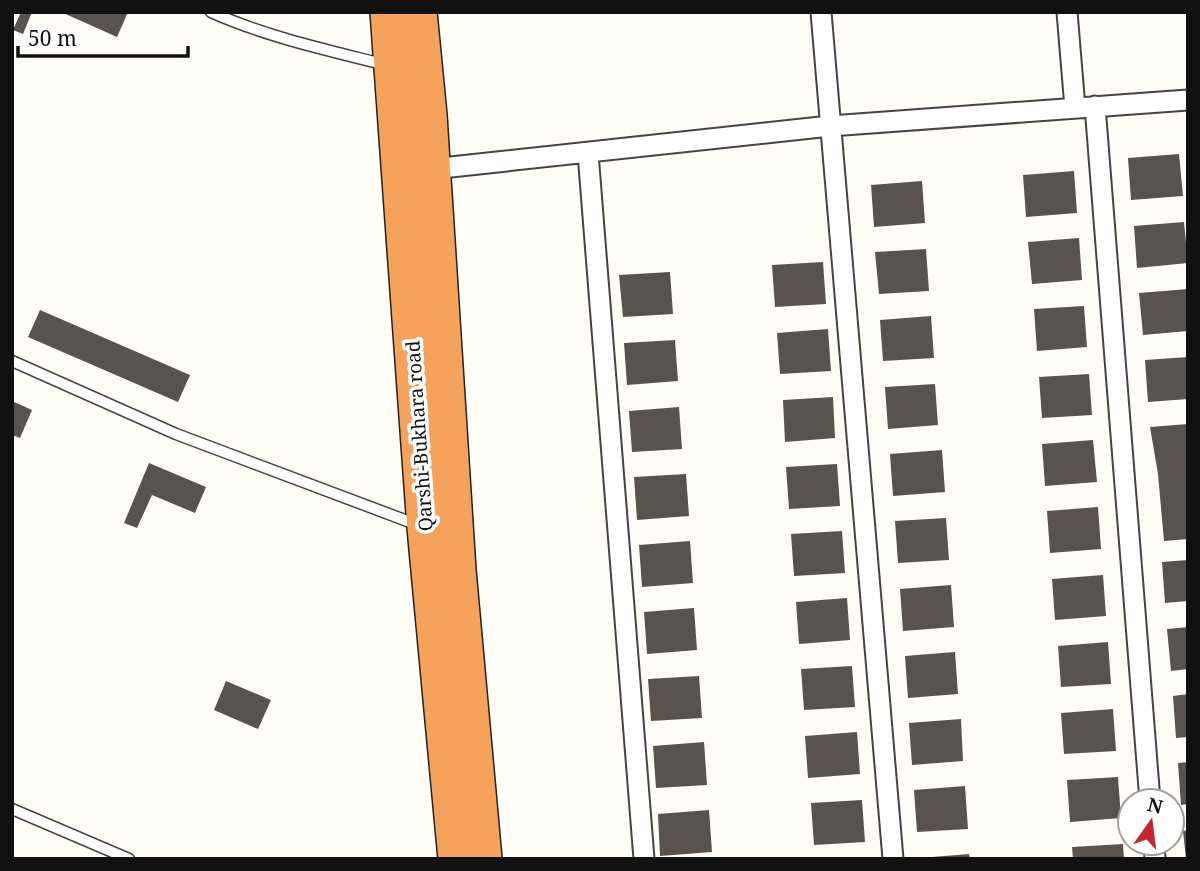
<svg xmlns="http://www.w3.org/2000/svg" width="1200" height="871" font-family="'Noto Serif',serif">
	<style>
		.building { fill: #5a524d }
		.lines { fill: none; stroke-linecap: round; stroke-linejoin: round }
		.lane-casing { stroke: #444; stroke-width: 13 }
		.street-casing { stroke: #444; stroke-width: 23 }
		.highway-casing { stroke: #222; stroke-width: 38 }
		.lane { stroke: #fff; stroke-width: 10 }
		.street { stroke: #fff; stroke-width: 19 }
		.highway { stroke: #f5a25d; stroke-width: 35 }
		.labels { text-anchor: middle; dominant-baseline: central; stroke-width: 7; stroke-linejoin: round; paint-order: stroke }
		.street-label { font-size: 19px; fill: #111; stroke: #fff }
	</style>
	<rect width="100%" height="100%" fill="#fffdf5"/>
	<!-- building -->
	<path class="building" d="M21,12H32L23,34L13,30Z
		M61,12H128L117,37Z
		M1179,154L1183,196L1131,200L1128,158Z
		M1074,171L1077,213L1026,217L1023,175Z
		M922,181L925,223L874,227L871,185Z
		M1184,222L1188,263L1137,268L1134,226Z
		M1079,238L1082,280L1032,284L1028,242Z
		M926,249L929,291L879,294L875,252Z
		M823,262L826,304L775,307L772,265Z
		M670,272L673,314L623,317L619,275Z
		M1188,289V331L1143,335L1139,293Z
		M1084,306L1087,347L1037,351L1034,309Z
		M40,310L190,375L178,402L28,337Z
		M931,316L934,358L883,361L880,320Z
		M828,329L831,371L780,374L777,333Z
		M675,340L678,381L627,385L624,343Z
		M1188,357V399L1148,402L1145,360Z
		M1089,374L1092,415L1042,418L1039,377Z
		M935,384L938,425L888,429L885,387Z
		M833,397L835,438L785,442L783,400Z
		M12,401L32,410L20,438L12,435Z
		M679,407L682,449L632,452L629,411Z
		M1188,424V539L1164,541L1158,474L1150,427Z
		M1093,440L1097,482L1045,486L1042,444Z
		M942,450L945,492L893,496L890,454Z
		M149,463L206,487L195,513L152,495L137,528L124,523Z
		M837,464L840,506L789,509L786,467Z
		M686,474L689,516L637,520L634,477Z
		M1098,507L1101,549L1050,553L1047,511Z
		M946,518L949,560L898,563L895,521Z
		M842,531L845,573L794,576L791,534Z
		M690,541L693,583L642,587L639,545Z
		M1188,560V601L1165,603L1162,562Z
		M1103,575L1106,616L1055,620L1052,579Z
		M951,585L954,627L903,631L900,589Z
		M847,598L850,640L799,644L796,602Z
		M694,608L697,650L647,654L644,612Z
		M1188,627V669L1171,671L1167,629Z
		M1108,642L1111,684L1061,687L1058,646Z
		M955,652L958,694L908,698L905,656Z
		M852,666L855,707L804,710L801,669Z
		M699,676L702,718L651,721L648,679Z
		M226,681L271,700L258,729L214,710Z
		M1188,694V737L1176,738L1173,696Z
		M1113,709L1116,751L1064,754L1061,713Z
		M961,719L963,761L912,765L909,723Z
		M857,732L860,774L808,778L805,736Z
		M704,742L707,785L656,788L653,746Z
		M1188,762V804L1181,805L1178,763Z
		M1118,777L1121,818L1070,822L1067,780Z
		M965,786L968,829L917,832L914,790Z
		M862,800L865,842L814,845L811,803Z
		M709,810L712,852L660,856L658,814Z
		M1188,830V859H1186L1183,831Z
		M1123,844L1124,859H1073L1072,847Z
		M969,854L970,859H932V857Z"/>
	<g class="lines">
		<!-- lane casing -->
		<g class="lane-casing">
			<path id="lane" d="M211,12C267,37 327,50 386,65
				M12,361L176,434L418,525
				M12,809L129,859"/>
		</g>
		<!-- street casing -->
		<g class="street-casing">
			<path id="street" d="M821,12L893,859
				M1067,12L1075,108
				M1095,106L1150,801
				M588,153L644,859
				M432,169L830,126L1188,100
				M1154,843L1155,859"/>
		</g>
		<!-- highway casing -->
		<g class="highway-casing">
			<path id="highway" d="M388,12L425,528L456,859
				M419,12L429,115L458,570L484,859"/>
		</g>
		<!-- lane -->
		<use href="#lane" class="lane"/>
		<!-- street -->
		<use href="#street" class="street"/>
		<!-- highway -->
		<use href="#highway" class="highway"/>
	</g>
	<g class="labels">
		<!-- street labels -->
		<g class="street-label">
			<text transform="translate(419 436) rotate(-94)">Qarshi-Bukhara road</text>
		</g>
	</g>
	<!-- border -->
	<rect width="1200" height="871" fill="none" stroke="#111111" stroke-width="28"/>
	<!-- north arrow -->
	<g transform="translate(1151 822) rotate(14)"><circle r="33" fill="#ffffff" stroke="#a0a0a0" stroke-width="2"/>
	<path d="M0-5L12 26L0 18L-12 26Z" fill="#c4262e"/>
	<text y="-10" font-size="19" font-weight="bold" text-anchor="middle" fill="#111111">N</text>
	</g>
	<!-- scale -->
	<path d="M18 46v10h170v-10" fill="none" stroke="#111111" stroke-width="3.5"/>
	<text x="28" y="46" font-size="21" fill="#111111" stroke="#ffffff" stroke-width="5" paint-order="stroke">50 m</text>
</svg>
